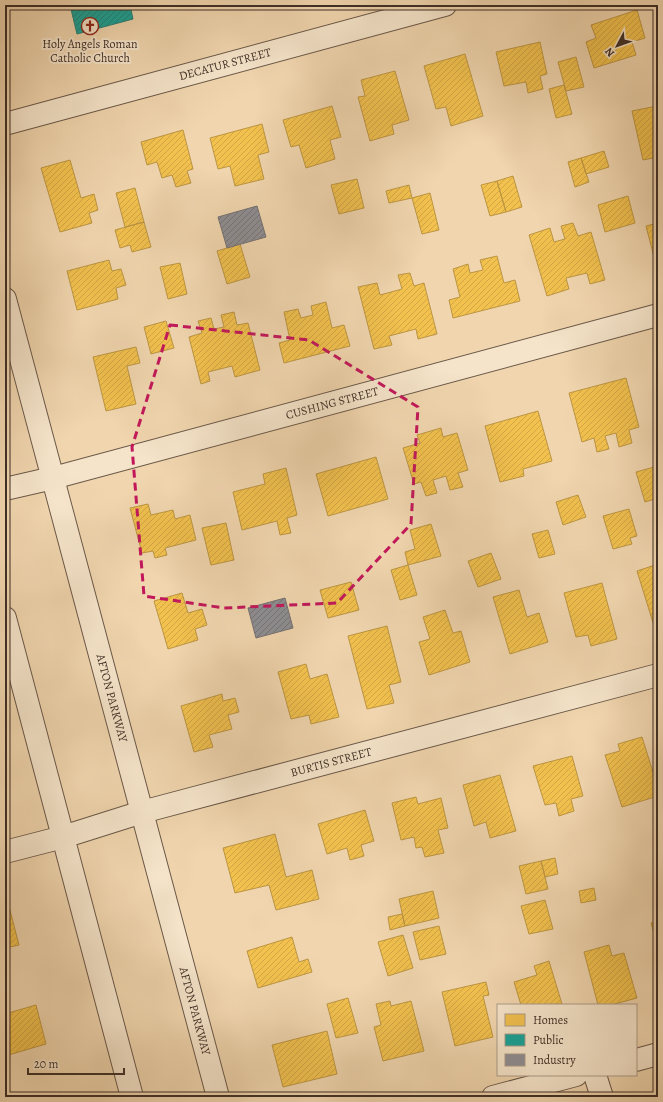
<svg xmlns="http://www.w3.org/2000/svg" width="663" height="1102" font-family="Alegreya,serif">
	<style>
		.homes { fill: url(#homes-hatch); stroke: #bc9542 }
		.public { fill: url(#public-hatch); stroke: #238076 }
		.industry { fill: url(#industry-hatch); stroke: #757172 }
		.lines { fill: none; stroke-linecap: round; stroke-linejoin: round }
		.minor-casing { stroke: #6a5848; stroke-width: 24 }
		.minor { stroke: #f5e4ca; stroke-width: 22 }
		.marked { fill: none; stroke: #c2185b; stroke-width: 3; stroke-dasharray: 8 5; stroke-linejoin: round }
		.labels { text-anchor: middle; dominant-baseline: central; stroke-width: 4; stroke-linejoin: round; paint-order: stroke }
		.poi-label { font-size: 12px; fill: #3e2f26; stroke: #f5e4ca }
		.street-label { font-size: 12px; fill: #3e2f26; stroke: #f5e4ca }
	</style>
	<defs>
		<pattern id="homes-hatch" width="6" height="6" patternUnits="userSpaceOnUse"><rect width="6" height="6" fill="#f2c14e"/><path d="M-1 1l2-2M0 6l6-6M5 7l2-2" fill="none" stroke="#d1a644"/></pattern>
		<pattern id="public-hatch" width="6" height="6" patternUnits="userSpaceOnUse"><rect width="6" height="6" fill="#17a398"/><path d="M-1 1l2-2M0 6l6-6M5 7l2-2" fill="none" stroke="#16857c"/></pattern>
		<pattern id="industry-hatch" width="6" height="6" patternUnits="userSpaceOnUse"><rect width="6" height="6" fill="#8d8d92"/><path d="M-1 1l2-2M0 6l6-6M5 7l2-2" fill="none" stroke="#757477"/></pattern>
	</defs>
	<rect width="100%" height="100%" fill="#f0d5ae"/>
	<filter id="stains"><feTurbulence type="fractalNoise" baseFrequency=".005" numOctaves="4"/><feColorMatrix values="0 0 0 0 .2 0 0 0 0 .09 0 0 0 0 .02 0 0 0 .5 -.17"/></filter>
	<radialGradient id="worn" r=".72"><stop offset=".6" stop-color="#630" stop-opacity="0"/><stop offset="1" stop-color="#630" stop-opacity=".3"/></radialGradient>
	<!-- homes -->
	<path class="homes" d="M637,10L645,38L632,42L636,55L594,68L586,42L596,38L591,25Z
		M540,42L547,74L540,76L543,89L528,93L526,82L504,86L496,52Z
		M465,54L483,116L451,126L446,107L436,109L424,66Z
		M576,57L584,87L566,91L558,62Z
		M395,71L409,120L392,125L394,134L370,141L358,97L365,96L361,80Z
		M564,85L572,114L556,118L549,89Z
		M332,106L341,137L330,140L335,159L306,168L299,145L291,147L283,120Z
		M657,106L658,157L643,160L632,111Z
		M262,124L269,152L258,155L264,179L235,186L230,166L218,169L210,138Z
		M183,130L193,169L187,171L191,183L176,187L172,175L162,178L157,162L147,165L141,142Z
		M604,151L609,167L586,174L581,158Z
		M581,158L589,182L575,187L568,162Z
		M70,160L81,198L94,194L98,210L89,213L92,223L60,232L41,168Z
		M513,176L522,207L506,212L497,181Z
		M357,179L364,208L339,214L331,185Z
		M497,181L506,212L490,216L481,185Z
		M409,185L412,198L389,203L386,191Z
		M135,188L144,222L125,227L116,193Z
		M430,193L439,230L422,234L412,198Z
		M628,196L635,223L605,232L598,205Z
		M144,222L151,247L132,252L130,245L120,248L115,230Z
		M573,223L578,236L591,232L605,280L590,284L587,273L566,278L569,289L547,296L529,235L550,228L554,242L565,239L561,226Z
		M658,223V265H656L646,226Z
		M240,244L250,277L227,284L217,251Z
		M497,256L504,283L515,280L520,301L453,318L449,300L460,297L453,269L468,264L470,273L483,270L480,260Z
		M109,260L112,271L121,269L126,285L116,288L118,299L77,310L67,271Z
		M180,263L187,294L168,299L160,267Z
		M410,273L414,286L424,283L437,334L418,339L416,329L389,336L392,345L374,349L358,287L377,283L380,295L402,289L398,275Z
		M326,302L332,328L344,325L350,346L284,363L279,343L290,340L284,312L298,309L301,318L313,315L311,306Z
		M234,312L237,325L248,323L260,370L235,377L232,366L208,372L210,381L201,384L189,337L202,333L198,321L211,318L214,329L224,327L221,315Z
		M166,321L174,348L151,354L144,327Z
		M136,347L140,363L127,366L136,404L106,411L93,357Z
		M626,378L639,427L629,430L632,443L619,447L616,433L605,436L609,449L597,452L594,438L582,442L569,393Z
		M538,411L552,461L523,469L524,476L500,482L485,426Z
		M441,428L443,437L457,433L468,470L458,473L463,487L450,490L446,476L433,480L437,493L426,496L421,482L414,484L403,448L420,443L417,435Z
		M376,457L388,499L328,516L316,474Z
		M658,466V498L645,502L636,472Z
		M286,468L297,515L287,518L291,533L280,535L277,521L242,530L233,492L265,484L263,474Z
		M578,495L586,517L563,525L556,502Z
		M148,504L151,515L173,510L175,519L190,515L196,540L165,548L167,555L155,558L153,551L142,553L130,508Z
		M629,509L637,536L630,538L632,544L613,549L603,516Z
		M226,523L234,560L211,565L202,528Z
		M431,524L441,556L408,565L405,552L415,549L410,530Z
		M548,530L555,554L539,558L532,534Z
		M491,553L501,579L478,587L468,561Z
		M658,564V628L655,629L637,571Z
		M408,565L417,595L400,600L391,570Z
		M351,582L359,610L328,618L320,590Z
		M602,583L617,639L591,646L588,635L576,637L564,593Z
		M519,590L527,617L539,613L548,642L510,654L493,597Z
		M182,593L188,613L202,609L207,625L195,629L198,640L168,649L154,601Z
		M445,610L453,633L461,631L470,662L429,675L419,642L430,639L423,617Z
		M387,626L401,682L389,685L394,703L367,709L348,636Z
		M306,664L310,679L327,674L339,717L311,724L309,715L291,719L278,672Z
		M222,694L223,701L235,698L239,712L228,715L232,729L209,735L213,747L194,752L181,706Z
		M642,737L658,788V796L622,807L605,755L620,751L618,744Z
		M572,756L583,796L571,799L574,811L559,816L556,803L545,805L533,766Z
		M500,775L516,831L490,838L486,822L474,826L463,785Z
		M416,797L418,804L441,798L448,828L438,830L444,853L425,857L422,847L416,848L414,837L401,840L392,803Z
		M365,810L374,841L361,845L364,856L350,860L347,848L327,854L318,824Z
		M275,834L286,877L312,870L319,899L276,910L269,885L235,893L223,848Z
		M555,858L558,874L545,877L541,861Z
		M541,861L548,889L526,894L519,866Z
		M594,888L596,900L581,903L579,891Z
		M5,891L19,945L5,948Z
		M433,891L439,918L405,926L399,899Z
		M545,900L553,929L529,934L521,906Z
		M402,914L405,926L390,930L388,917Z
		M658,921V947L651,923Z
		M439,926L446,954L420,960L413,932Z
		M403,935L413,968L388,976L378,942Z
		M292,937L299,962L308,959L312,972L258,988L247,951Z
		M609,945L612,956L624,953L637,998L611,1005H598L584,952Z
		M549,961L562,1004L521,1005L514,982L537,975L534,966Z
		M486,982L489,995L483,996L493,1037L455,1046L442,992Z
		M348,998L358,1033L336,1038L327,1004Z
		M390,1001L391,1006L411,1001L424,1051L383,1061L374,1027L381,1025L376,1004Z
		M36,1005L46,1044L5,1056V1014Z
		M327,1031L337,1074L283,1087L272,1045Z"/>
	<!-- public -->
	<path class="public" d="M70,5H130L133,19L77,34Z"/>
	<!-- industry -->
	<path class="industry" d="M257,206L266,237L227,248L218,217Z
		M285,598L293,628L256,638L248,608Z"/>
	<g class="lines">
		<!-- minor casing -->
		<g class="minor-casing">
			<path id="minor" d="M5,124L445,5
				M5,299L218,1097
				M5,489L53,478L658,315
				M5,618L132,1097
				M5,852L63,837L142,812L658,675
				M636,1060L658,1054
				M595,1075L602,1097
				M493,1097L576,1075"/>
		</g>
		<!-- minor -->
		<use href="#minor" class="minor"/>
	</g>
	<!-- marked area -->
	<path class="marked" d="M170,325L309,340L418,407L411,524L337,603L224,608L144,596L132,447Z"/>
	<!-- icons -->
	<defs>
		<g id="church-ring" transform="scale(0.9)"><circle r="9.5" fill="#f5e4ca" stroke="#8f2418" stroke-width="1.5"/><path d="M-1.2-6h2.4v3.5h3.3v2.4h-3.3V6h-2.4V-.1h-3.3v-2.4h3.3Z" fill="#8f2418"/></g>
	</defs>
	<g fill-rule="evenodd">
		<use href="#church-ring" x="90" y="26"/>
	</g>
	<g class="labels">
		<!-- poi labels -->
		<g class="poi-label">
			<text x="90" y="44">Holy Angels Roman<tspan x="90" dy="14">Catholic Church</tspan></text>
		</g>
		<!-- street labels -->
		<g class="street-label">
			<text transform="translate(225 64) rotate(-15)">DECATUR STREET</text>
			<text transform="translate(332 403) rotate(-15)">CUSHING STREET</text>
			<text transform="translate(112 698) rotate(75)">AFTON PARKWAY</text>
			<text transform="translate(331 762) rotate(-15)">BURTIS STREET</text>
			<text transform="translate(195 1011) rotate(75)">AFTON PARKWAY</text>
		</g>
	</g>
	<!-- margin -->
	<rect width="663" height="1102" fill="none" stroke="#f0d5ae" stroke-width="20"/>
	<rect x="6" y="6" width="651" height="1090" fill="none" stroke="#3e2f26" stroke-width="2"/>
	<rect x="10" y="10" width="643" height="1082" fill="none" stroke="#3e2f26"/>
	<!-- legend -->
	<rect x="497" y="1004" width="140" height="72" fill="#f5e4ca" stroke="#ac9c88"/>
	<rect x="505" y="1014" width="20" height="12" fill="#f2c14e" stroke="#ac9c88"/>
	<text x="533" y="1024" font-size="12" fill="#3e2f26">Homes</text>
	<rect x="505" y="1034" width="20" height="12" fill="#17a398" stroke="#ac9c88"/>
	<text x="533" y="1044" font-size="12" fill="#3e2f26">Public</text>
	<rect x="505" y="1054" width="20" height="12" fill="#8d8d92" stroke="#ac9c88"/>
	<text x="533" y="1064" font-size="12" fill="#3e2f26">Industry</text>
	<!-- north arrow -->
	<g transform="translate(617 46) rotate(229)" stroke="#f5e4ca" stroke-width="3" paint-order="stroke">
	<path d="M0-3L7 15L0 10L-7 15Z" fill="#3e2f26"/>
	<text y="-6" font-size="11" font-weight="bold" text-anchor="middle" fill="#3e2f26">N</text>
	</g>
	<!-- scale -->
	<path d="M28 1068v6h96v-6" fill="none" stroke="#3e2f26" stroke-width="2"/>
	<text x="34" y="1068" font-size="12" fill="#3e2f26" stroke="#f5e4ca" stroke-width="3" paint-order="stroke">20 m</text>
	<rect width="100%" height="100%" filter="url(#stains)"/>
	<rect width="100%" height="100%" fill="url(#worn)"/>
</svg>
